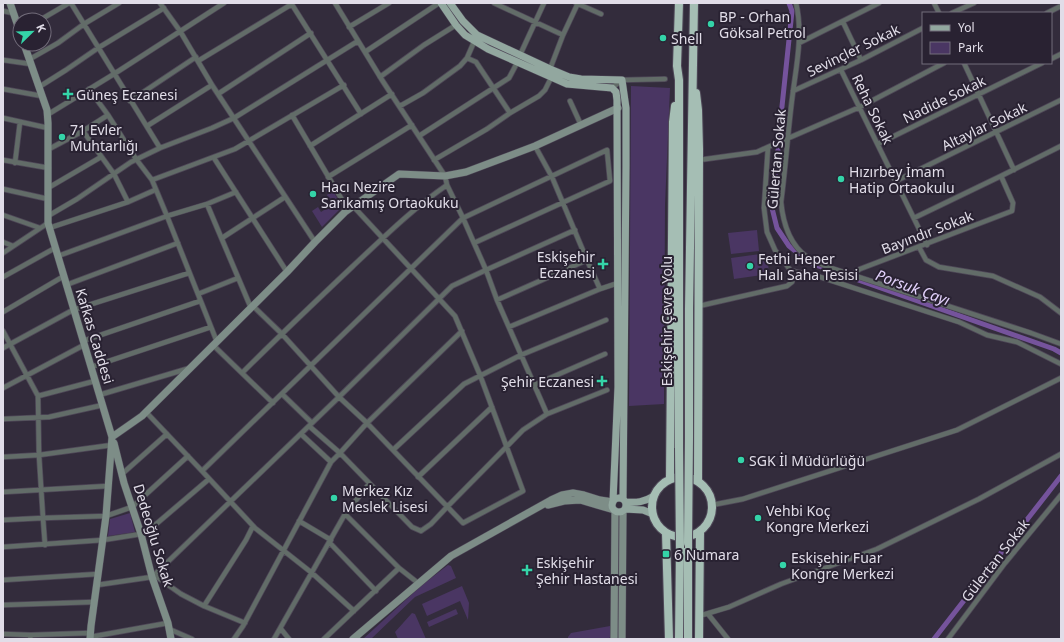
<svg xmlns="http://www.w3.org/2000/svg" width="1064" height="642" font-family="'Noto Sans',sans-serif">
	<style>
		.green { fill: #4a3663 }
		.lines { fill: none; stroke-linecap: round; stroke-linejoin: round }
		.canal { stroke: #75539c; stroke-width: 5 }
		.street-casing { stroke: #4f4858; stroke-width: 6 }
		.secondary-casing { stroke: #4f4858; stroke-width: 8 }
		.primary-casing { stroke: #4f4858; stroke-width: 8 }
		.highway-casing { stroke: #4f4858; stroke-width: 10 }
		.street { stroke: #626c68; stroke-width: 4.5 }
		.secondary { stroke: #7d8d87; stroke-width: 7 }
		.primary { stroke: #92a79f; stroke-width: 7 }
		.highway { stroke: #a5beb4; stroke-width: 8 }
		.highway-bridge-casing { stroke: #4f4858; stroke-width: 10; stroke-linecap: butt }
		.highway-bridge { stroke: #a5beb4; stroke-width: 8 }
		.poi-dot { fill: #34d4a8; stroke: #292232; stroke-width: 1.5 }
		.labels { text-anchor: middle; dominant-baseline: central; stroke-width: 4; stroke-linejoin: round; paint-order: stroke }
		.poi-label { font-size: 14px; fill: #e1dde8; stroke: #292232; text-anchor: start }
		.street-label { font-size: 14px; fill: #e1dde8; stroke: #292232 }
		.water-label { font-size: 15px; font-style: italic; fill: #e3d2fc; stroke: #292232 }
	</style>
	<rect width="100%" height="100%" fill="#332c3c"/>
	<!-- green -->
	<path class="green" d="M631,86L670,88L665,205L664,404L629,406Z
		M330,186L340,203V209L322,227L312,211L318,207L321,212L332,205L327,195L328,194L325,189Z
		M757,230L759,251L731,254L728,233Z
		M767,253L769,274L734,279L731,258Z
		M130,513L135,532L108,536L110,519Z
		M448,565L451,566L456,578L415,597L371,639H363L422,585Z
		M462,586L469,603L468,620L460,601L427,616L422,604Z
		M456,609L458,614L429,627L427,622Z
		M412,613L415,614L426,639H398L395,632Z
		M610,626L611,637L607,639H568V637L571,633Z"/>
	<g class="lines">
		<!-- canal -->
		<path class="canal" d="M779,135L792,11L789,3
			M778,150L772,208L777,228L789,246L810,263L1054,349L1061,353
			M934,639L1061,476"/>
		<!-- street casing -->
		<g class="street-casing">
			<path id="street" d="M160,3L180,31L212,85L315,242
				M291,3L361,114
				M335,3L382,80L445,176L447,185L463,218L202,471L255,528L312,573L354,611
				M494,3L563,35L578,3
				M576,3L601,14
				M796,3C803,33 797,62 793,92C788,128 786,165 781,202C783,223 789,244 807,257C813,261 821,264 828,267L1031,333L1061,344
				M934,3L939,13
				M3,11L13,13
				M952,13L974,3
				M1047,13L1061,6
				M40,20L69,3
				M843,22L861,60
				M349,27L389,3
				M799,43L879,3
				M365,52L439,3
				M520,55L544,3
				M467,58L476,62L510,113
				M30,59L58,43L84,24L119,3
				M1051,59L1061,54
				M3,60L31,64
				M198,61L292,4
				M944,63L860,107L768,147L764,208L767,232L775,250L791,271L817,276L959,322L987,335L1017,342L1061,364
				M964,63L1014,170
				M550,69L563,35
				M841,70L927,245
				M380,77L424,45L456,25
				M39,87L66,70L98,48L164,8
				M612,88L622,80L665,79
				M3,89L42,96
				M89,89L108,115
				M793,91L861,60L923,28
				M218,94L311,33
				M130,101L196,57
				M570,101L581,125
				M400,106L423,93L460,66L467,58L474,42
				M47,115L114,74L224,3
				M292,115L348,210
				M3,118L48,128
				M147,126L212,85
				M83,131L108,115L136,159L152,180L167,216L207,204L236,192
				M419,136L509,78L517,63
				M878,144L1042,63
				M310,146L392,94
				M160,148L212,128L234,118L358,41
				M49,149L83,131L114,174L128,202
				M607,150L610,181L474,243L463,218Z
				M214,158L287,272
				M3,160L49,168
				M434,160L487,129L510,113L539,96L545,90L551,78
				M699,160L757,152L768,147
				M15,163L20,122
				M328,177L412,125
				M152,180L235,149L344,85
				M896,181L1061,100
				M48,188L101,157
				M3,189L48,199
				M207,204L251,308
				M3,215L40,228
				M48,216L77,199L131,162L160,148L71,3
				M914,218L1001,176
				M49,228L128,202L155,190
				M222,238L285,197
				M3,242L13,246
				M474,243L486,270L575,230
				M919,247L926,260L939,267L993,276L1040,297L1061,313
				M3,253L48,223
				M58,256L167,216L217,342
				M587,260L600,289
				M851,275L860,269L1012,211L1013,203L1001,176L1061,146
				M3,277L55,248
				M66,285L178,243
				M198,294L238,278
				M497,300L547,414
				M253,306L281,333L339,397L367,423L463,523L523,491L480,375L455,316L353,206
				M699,306L787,286L792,282L794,271
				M3,312L64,276
				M509,327L600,289L618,283
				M3,331L38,396L95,381
				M462,331L367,423L340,453L412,527L421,531L431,524L447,507L523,430L547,414L607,390
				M83,341L200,301
				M213,345L273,403
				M3,348L73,310L189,273
				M91,367L211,327
				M242,373C278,337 315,302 352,267C383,238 412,209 447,185
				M534,385L605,354
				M3,388L84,345
				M282,394L312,423
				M99,395L190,368
				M146,412L202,471
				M3,419L49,417L103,405
				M301,434L331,462
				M393,450L464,384L521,355L606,320
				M3,457L39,455L38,396
				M122,474L167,434
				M418,477L492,407
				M3,492L108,486
				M712,505L743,499L957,430L1061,378
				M3,520L43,518L39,455L112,445
				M299,521L331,540
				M329,542L376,591
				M45,545L43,518L106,516L132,507L188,456
				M3,547L103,540L141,534L155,525L209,479
				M399,568L418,583
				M154,575L181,594L204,606L246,540L253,526
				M3,580L98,574
				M97,585L152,577L339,397L452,286L486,270L497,300L587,260L552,177L535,146
				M3,605L94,602
				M204,606L245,623
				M708,614L728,639
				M699,616L729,607L781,584L877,549L979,499L1061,454
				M169,629L192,639
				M281,629L289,639
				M3,634L31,635
				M90,637L168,623
				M30,639L31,635L90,633
				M234,639L243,626L331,462L340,453L309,426
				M274,639L345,514
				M324,639L399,568L345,514L369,484
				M948,639L1005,563L1061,495"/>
		</g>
		<!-- secondary casing -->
		<g class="secondary-casing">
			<path id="secondary" d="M10,3L20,32
				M24,44L47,110L48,123V223L112,437L106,516L91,626L90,639
				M112,437L142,416L287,272L315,242L345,212L399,174L445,176L466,172L535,146L618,108
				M114,443L124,483L141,534L152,577L168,623L171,639
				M548,505L564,501L580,500L614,510
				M353,639L451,556L551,500L562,495L573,493L584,495L600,500L613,502
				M614,639L615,511
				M622,639L623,512"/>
		</g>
		<!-- primary casing -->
		<g class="primary-casing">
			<path id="primary" d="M441,3L456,25L465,35L488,49L567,84L612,88L616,92L617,100L618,387L613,501
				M450,3L463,21L477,35L550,69L569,77L581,79L622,80L626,108V166L623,499
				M612 505a7 7 0 1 1 14 0a7 7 0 1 1-14 0Z
				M626,502C637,503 644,502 654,496
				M625,509L643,510L653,514"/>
		</g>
		<!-- highway casing -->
		<g class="highway-casing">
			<path id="highway" d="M679,3L677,66L679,80V448
				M696,93L698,110L699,149L698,481
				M689,438V309L694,3
				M652 507a30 30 0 1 1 60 0a30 30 0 1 1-60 0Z
				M670,479L673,122L675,106
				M666,533L669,639
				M679,639L680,548
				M688,639V543
				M699,639L700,532"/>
		</g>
		<!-- street -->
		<use href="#street" class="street"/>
		<!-- secondary -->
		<use href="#secondary" class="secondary"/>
		<!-- primary -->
		<use href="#primary" class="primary"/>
		<!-- highway -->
		<use href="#highway" class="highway"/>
		<!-- highway-bridge casing -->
		<g class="highway-bridge-casing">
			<path id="highway-bridge" d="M679,448L680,548
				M688,543L689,438"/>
		</g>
		<!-- highway-bridge -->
		<use href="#highway-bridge" class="highway-bridge"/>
	</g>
	<!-- markers -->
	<g class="poi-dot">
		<circle cx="711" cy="24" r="4"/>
		<circle cx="663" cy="38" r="4"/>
		<path d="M66 88h4v4h4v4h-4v4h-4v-4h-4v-4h4z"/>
		<circle cx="62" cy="137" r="4"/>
		<circle cx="841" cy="179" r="4"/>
		<circle cx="313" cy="194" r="4"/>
		<path d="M601 258h4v4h4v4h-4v4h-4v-4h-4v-4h4z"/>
		<circle cx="750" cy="266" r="4"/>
		<path d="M600 375h4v4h4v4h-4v4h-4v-4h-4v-4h4z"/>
		<circle cx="741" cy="460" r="4"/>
		<circle cx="334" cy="498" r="4"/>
		<circle cx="758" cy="518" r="4"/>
		<rect x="662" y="550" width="8" height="8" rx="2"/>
		<circle cx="783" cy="565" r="4"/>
		<path d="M525 564h4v4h4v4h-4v4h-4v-4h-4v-4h4z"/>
	</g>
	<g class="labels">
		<!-- poi labels -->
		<g class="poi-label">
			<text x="719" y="16">BP - Orhan<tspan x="719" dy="16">Göksal Petrol</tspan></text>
			<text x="671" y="38">Shell</text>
			<text x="76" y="94">Güneş Eczanesi</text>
			<text x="70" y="129">71 Evler<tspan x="70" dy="16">Muhtarlığı</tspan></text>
			<text x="849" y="171">Hızırbey İmam<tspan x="849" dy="16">Hatip Ortaokulu</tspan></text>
			<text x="321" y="186">Hacı Nezire<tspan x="321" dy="16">Sarıkamış Ortaokuku</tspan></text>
			<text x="595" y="256" text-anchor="end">Eskişehir<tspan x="595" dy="16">Eczanesi</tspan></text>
			<text x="758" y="258">Fethi Heper<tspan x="758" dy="16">Halı Saha Tesisi</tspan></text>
			<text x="594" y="381" text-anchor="end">Şehir Eczanesi</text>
			<text x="749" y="460">SGK İl Müdürlüğü</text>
			<text x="342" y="490">Merkez Kız<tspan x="342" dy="16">Meslek Lisesi</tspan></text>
			<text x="766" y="510">Vehbi Koç<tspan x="766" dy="16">Kongre Merkezi</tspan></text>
			<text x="674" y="554">6 Numara</text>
			<text x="791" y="557">Eskişehir Fuar<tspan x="791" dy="16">Kongre Merkezi</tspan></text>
			<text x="536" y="562">Eskişehir<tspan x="536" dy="16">Şehir Hastanesi</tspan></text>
		</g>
		<!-- street labels -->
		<g class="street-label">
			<text transform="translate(853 50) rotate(-26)">Sevinçler Sokak</text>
			<text transform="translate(944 99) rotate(-26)">Nadide Sokak</text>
			<text transform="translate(873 109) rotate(64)">Reha Sokak</text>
			<text transform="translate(984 126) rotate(-26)">Altaylar Sokak</text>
			<text transform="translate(776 159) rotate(-85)">Gülertan Sokak</text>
			<text transform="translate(927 232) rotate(-21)">Bayındır Sokak</text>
			<text transform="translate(666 321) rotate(-90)">Eskişehir Çevre Yolu</text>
			<text transform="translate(95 336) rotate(73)">Kafkas Caddesi</text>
			<text transform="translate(154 535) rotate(73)">Dedeoğlu Sokak</text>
			<text transform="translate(995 560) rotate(-52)">Gülertan Sokak</text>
		</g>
		<!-- water labels -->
		<g class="water-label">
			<text transform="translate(913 287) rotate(20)">Porsuk Çayı</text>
		</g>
	</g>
	<!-- border -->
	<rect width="1064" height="642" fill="none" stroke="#e1dde8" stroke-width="8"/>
	<!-- legend -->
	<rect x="922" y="12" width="130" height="52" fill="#292232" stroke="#736d7b"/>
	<rect x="930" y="25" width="20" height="6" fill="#92a79f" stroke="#736d7b"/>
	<text x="958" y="32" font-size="12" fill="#e1dde8">Yol</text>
	<rect x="930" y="42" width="20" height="12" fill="#4a3663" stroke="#736d7b"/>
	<text x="958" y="52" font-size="12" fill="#e1dde8">Park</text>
	<!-- north arrow -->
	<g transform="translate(32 32) rotate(67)"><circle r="19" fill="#292232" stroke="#736d7b"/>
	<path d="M0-3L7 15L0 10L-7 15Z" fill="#34d4a8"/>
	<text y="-6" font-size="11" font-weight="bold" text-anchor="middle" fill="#e1dde8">K</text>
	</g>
</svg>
